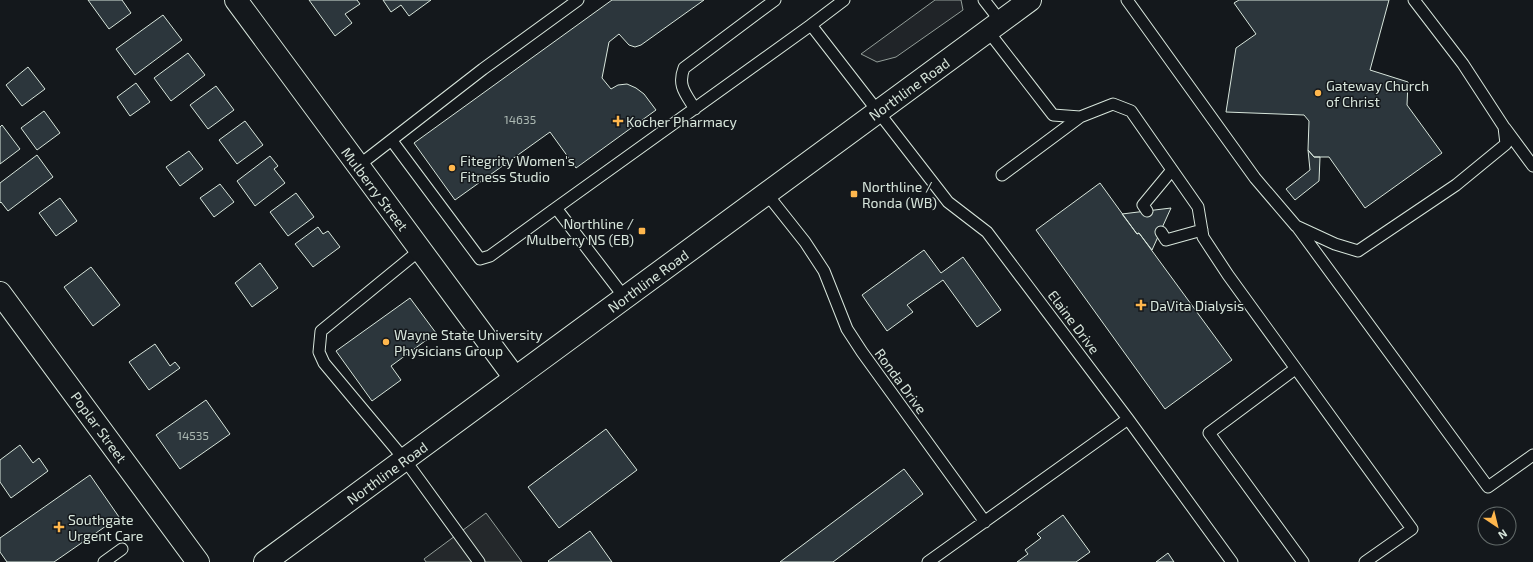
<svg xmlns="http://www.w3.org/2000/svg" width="1533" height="562" font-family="'Exo 2',sans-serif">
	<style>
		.green { fill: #202428; stroke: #939e99 }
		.parking { fill: #24282b; stroke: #939e99 }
		.building { fill: #2c363c; stroke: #d8e6dc }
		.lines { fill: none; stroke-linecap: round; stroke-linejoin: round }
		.service-casing { stroke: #d8e6dc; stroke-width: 13 }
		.minor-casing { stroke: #d8e6dc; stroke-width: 24 }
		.secondary-casing { stroke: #d8e6dc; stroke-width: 24 }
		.service { stroke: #14181c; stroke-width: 11 }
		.minor { stroke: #14181c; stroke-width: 22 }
		.secondary { stroke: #14181c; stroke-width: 22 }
		.poi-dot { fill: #ffb74d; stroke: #14181c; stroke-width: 1.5 }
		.labels { text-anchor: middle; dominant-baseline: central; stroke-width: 3; stroke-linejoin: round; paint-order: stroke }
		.number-label { font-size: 12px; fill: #adbab4 }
		.poi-label { font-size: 14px; fill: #d8e6dc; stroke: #14181c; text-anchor: start }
		.street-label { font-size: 14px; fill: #d8e6dc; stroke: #14181c }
	</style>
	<rect width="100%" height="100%" fill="#14181c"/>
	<!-- green -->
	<path class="green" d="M935,0H961L963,10L896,57L877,62L861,54Z"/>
	<!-- parking -->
	<path class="parking" d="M486,513L522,562H426L424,559Z"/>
	<!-- building -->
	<path class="building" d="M88,0H122L131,13L109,29Z
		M309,0H357L360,4L345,14L352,23L335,36Z
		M383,0H431L409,16L401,5L391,12Z
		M612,0H704L641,45L635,47L629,45L619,34L609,42L602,78L611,89L618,85L627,84L636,88L644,94L656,110L576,168L550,132L455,200L414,143Z
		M1239,0H1389L1370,70L1408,82L1407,105L1442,153L1365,208L1329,157H1314L1308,150L1309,121L1304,115L1226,112L1236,48L1256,34L1234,3Z
		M163,15L182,40L135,75L116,49Z
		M188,53L205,75L171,101L154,78Z
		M28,67L45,89L22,106L6,85Z
		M136,83L150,102L130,116L117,97Z
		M216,86L234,110L208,129L190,105Z
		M44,111L60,133L37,150L21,128Z
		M245,121L263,145L237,164L219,140Z
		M2,125L20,149L0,164V127Z
		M1308,150L1314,157H1320L1319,181L1295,200L1286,189L1310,170Z
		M189,151L203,169L180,186L166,167Z
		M37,155L53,177L8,211L1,202L0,203V183Z
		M270,156L278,166L274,169L285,183L255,206L237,181Z
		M1100,183L1137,234L1139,233L1232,360L1165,409L1036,230Z
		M220,184L234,202L214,217L200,198Z
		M296,193L314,217L288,236L270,212Z
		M60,198L77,221L56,236L39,213Z
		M1171,208L1152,250L1139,233L1137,234L1122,214Z
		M318,227L323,234L328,231L340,247L313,267L295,244Z
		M924,250L941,273L963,257L1001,310L977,327L943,280L907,305L913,312L887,331L862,295Z
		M260,263L278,288L252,307L235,283Z
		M91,267L120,305L93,326L64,287Z
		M410,298L436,333L391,366L401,380L372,401L336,351Z
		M155,344L170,366L175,362L180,368L149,390L129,362Z
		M206,400L230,434L180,469L156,435Z
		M606,429L637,470L559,528L528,487Z
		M20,445L33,463L39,458L48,471L11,498L0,482V460Z
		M904,469L923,494L833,562H780Z
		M90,475L119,517L54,562H7L0,552V538Z
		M1063,515L1090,552L1076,562H1017L1028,554L1025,550L1041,538L1037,534Z
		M590,531L612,562H549L548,561Z
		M1168,553L1174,562H1156Z"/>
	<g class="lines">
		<!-- service casing -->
		<g class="service-casing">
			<path id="service" d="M984,0L1001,22
				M1127,0L1255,178L1296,226L1335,244L1358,251L1456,185L1506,144L1504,127L1463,64L1414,0
				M811,25L844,0
				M988,31L1053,115L1080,117L1113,104L1131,111L1198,207L1203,237L1228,275L1412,529L1365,562
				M695,109C686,94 677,86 684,68L775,0
				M1505,128L1533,166
				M392,141L480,259L490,256L556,208
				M358,166L483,69L578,0
				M1002,175L1080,117
				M767,194L805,242L824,271L847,329L862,352L985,522
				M1147,211L1143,205L1172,170
				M1298,228L1488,487L1533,455
				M1161,232L1166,240L1202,230
				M420,250L321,331L319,352L324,363L405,460L479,562
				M625,298L556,208L811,25L948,202L987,232L1128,419L1232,562
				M1295,369L1209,433L1303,562
				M104,562L122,549
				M928,562L1128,419"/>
		</g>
		<!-- minor casing -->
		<g class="minor-casing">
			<path id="minor" d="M236,0L515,378
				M0,293L198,562"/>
		</g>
		<!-- secondary casing -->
		<g class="secondary-casing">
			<path id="secondary" d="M265,562L1030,0"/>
		</g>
		<!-- service -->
		<use href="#service" class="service"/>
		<!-- minor -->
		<use href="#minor" class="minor"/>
		<!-- secondary -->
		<use href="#secondary" class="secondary"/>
	</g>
	<!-- markers -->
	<g class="poi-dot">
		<circle cx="1318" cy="93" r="4"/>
		<path d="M616 115h4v4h4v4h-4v4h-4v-4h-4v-4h4z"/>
		<circle cx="452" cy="168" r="4"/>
		<rect x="850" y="190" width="8" height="8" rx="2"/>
		<rect x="638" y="227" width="8" height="8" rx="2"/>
		<path d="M1139 299h4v4h4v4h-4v4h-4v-4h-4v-4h4z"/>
		<circle cx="386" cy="342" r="4"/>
		<path d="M57 521h4v4h4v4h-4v4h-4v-4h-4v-4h4z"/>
	</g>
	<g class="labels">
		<!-- number labels -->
		<g class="number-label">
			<text x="520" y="119">14635</text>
			<text x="193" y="435">14535</text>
		</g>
		<!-- poi labels -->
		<g class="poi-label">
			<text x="1326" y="85">Gateway Church<tspan x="1326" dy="16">of Christ</tspan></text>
			<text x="626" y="121">Kocher Pharmacy</text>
			<text x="460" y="160">Fitegrity Women's<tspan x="460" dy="16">Fitness Studio</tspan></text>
			<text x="862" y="186">Northline /<tspan x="862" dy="16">Ronda (WB)</tspan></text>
			<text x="634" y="223" text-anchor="end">Northline /<tspan x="634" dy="16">Mulberry NS (EB)</tspan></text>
			<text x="1150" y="305">DaVita Dialysis</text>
			<text x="394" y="334">Wayne State University<tspan x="394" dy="16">Physicians Group</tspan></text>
			<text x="68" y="519">Southgate<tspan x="68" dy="16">Urgent Care</tspan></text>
		</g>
		<!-- street labels -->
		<g class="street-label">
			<text transform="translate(909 89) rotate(-36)">Northline Road</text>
			<text transform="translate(375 189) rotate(53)">Mulberry Street</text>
			<text transform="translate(648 281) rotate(-36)">Northline Road</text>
			<text transform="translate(1074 322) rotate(53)">Elaine Drive</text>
			<text transform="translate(901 381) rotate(54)">Ronda Drive</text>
			<text transform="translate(99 427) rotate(54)">Poplar Street</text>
			<text transform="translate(387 473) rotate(-36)">Northline Road</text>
		</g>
	</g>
	<!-- north arrow -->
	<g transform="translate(1497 526) rotate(145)"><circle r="19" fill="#14181c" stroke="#626a69"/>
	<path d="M0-3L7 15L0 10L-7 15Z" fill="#ffb74d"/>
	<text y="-6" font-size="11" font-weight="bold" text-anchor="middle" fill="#d8e6dc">N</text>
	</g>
</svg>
